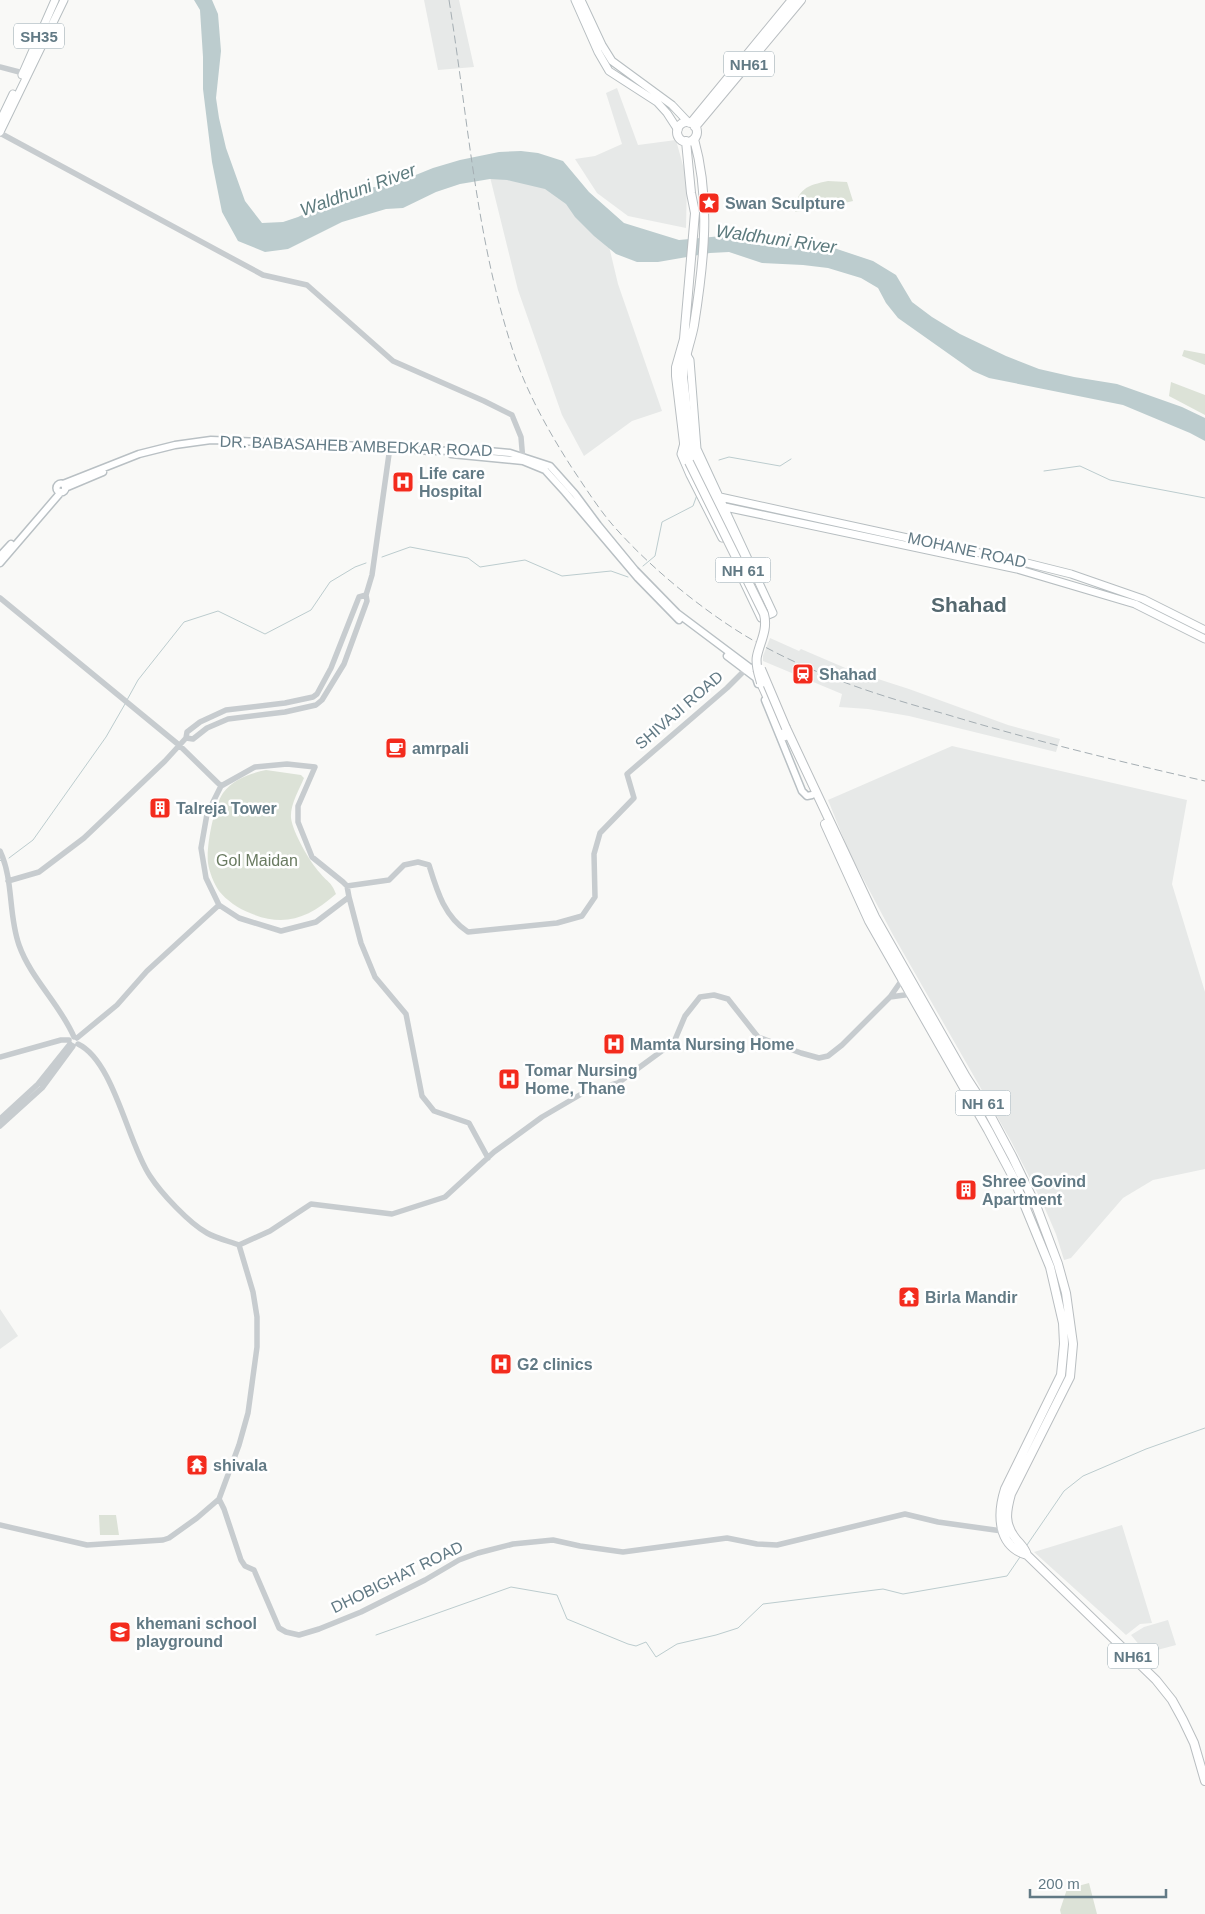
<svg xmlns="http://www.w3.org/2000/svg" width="1205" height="1914" font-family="Arial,sans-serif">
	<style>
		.built { fill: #e7e9e8 }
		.green { fill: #dce2d7 }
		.water { fill: #bcccce }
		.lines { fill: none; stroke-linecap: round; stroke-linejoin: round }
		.stream { stroke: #bcccce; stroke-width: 1 }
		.secondary-casing { stroke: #b9c0c4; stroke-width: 9 }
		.primary-casing { stroke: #b7bec1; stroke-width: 9 }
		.trunk-casing { stroke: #b9bec1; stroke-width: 10 }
		.tertiary { stroke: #c7cccf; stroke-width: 5.5 }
		.secondary { stroke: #fff; stroke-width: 6 }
		.primary { stroke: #fff; stroke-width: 7 }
		.trunk { stroke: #fff; stroke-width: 8 }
		.rail { stroke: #a5aeb3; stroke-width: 1; stroke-dasharray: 8 4; stroke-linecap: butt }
		.trunk-bridge-casing { stroke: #b9bec1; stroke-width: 10; stroke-linecap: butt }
		.trunk-bridge { stroke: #fff; stroke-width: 8 }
		.labels { text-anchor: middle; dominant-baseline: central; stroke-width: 5; stroke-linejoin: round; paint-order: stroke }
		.shield { fill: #fff; stroke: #91a2aa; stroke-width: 1 }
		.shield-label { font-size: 15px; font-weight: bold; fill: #627a85 }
		.poi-label { font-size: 16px; font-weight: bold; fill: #627a85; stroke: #fff; text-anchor: start }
		.street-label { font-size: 16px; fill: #627a85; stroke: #fff }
		.park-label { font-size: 16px; fill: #6a7b61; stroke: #fff }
		.water-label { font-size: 18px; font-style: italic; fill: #5d7b7e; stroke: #fff }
		.district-label { font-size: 21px; font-weight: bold; fill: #54686f; stroke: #fff }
	</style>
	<rect width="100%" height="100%" fill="#f9f9f7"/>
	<!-- built -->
	<path class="built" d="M424,0H459L474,67L438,70Z
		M617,88L638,145L676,140L687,180L686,228L628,216L597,193L575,159L595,156L622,144L606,93Z
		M490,177L551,187L608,242L618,284L662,411L632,421L584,456L562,415L518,290Z
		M770,638L799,651L801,649L850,670L909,689L1008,725L1060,739L1056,752L909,716L868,709L839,707L842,694L763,661V656Z
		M952,746L1187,800L1172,884L1205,992V1169L1153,1180L1123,1198L1071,1258L1064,1260L1056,1234L1043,1204L1011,1141L892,933L849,852L828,800Z
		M0,1309L18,1336L0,1349Z
		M1122,1525L1152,1623L1140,1624L1126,1635L1034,1552Z
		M1168,1620L1176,1645L1146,1653L1131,1635L1144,1627Z"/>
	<!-- green -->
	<path class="green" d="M828,181L847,182L853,201L819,209L795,212C796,189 808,185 828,181Z
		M1184,350L1205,354V365L1182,356Z
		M1171,382L1205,395V415L1169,396Z
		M266,770L301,775L304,778C299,790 290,805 291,818C293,833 310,862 320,873C328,883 331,881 336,894C308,918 285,928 250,913C239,909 226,900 219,891C214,884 209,871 208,863C206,846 214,806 223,793C233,779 251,773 266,770Z
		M99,1515H116L119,1535H100Z
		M1089,1883L1097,1914H1061L1060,1910L1067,1889Z"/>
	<!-- water -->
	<path class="water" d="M194,0H212L218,14L221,51L216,98L219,118L226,148L245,201L262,223L283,222L298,217L347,193L367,188L391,185L433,168L460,160L499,152L521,151L538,153L563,161L589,192L624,223L679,240L722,236L746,239L759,245L831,247L873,261L896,275L912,302L932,317L960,334L1006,356L1039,369L1074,377L1117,384L1182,407L1205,418V441L1190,433L1123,405L989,378L973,371L898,318L886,303L878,288L861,278L828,268L803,265L762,263L729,252L710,253L658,262H637L616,254L594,236L575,217L566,204L545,189L507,180L490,179L460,184L436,192L403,208L386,209L342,222L288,249L265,252L238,241L222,212L212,162L203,89V57L200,10Z"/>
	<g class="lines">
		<!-- stream -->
		<path class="stream" d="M719,460L729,457L780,466L791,459
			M1044,471L1080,466L1110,480L1205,498
			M382,557L410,547L468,558L480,567L525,560L562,576L611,571L628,577
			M643,566L655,556L662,522L693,506L697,495
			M127,700L138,680L184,622L218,611L265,634L311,610L330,582L355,567L366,563
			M9,858L33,840L106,737L125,704
			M0,861L1,860
			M1027,1545L1064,1491L1083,1476L1146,1449L1205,1428
			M376,1635L511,1587L557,1595L567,1619L628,1644L636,1646L646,1642L656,1657L677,1644L716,1635L738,1628L763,1604L883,1589L903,1594L1007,1576L1020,1557"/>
		<!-- secondary casing -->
		<g class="secondary-casing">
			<path id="secondary" d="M451,454L523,461L545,470L565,492L638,578L679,620
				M56.5 488a4.5 4.5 0 1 1 9 0a4.5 4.5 0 1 1-9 0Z
				M63,484L139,454L175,445L211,440L390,447L430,451L477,450L510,453L550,466L575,494L598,525L635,570L677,613L749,667L761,671
				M65,488L103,472
				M0,556L11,544
				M0,563L61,492
				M727,656L756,678L758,684
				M765,700L802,791L807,796L812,795"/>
		</g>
		<!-- primary casing -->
		<g class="primary-casing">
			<path id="primary" d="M575,0L598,52L609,71L657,102L667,113L678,130
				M581,0L602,45L612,61L672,105L689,123
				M22,75L55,0
				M0,121L13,94
				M0,132L64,0
				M683,355H687L690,360L697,449L773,613L761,618L739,572
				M684,443L681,454L690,475L722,538
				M720,497L926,542L1019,561L1071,574L1143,599L1205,630
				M725,507L1017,569L1135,604L1205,639"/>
		</g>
		<!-- trunk casing -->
		<g class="trunk-casing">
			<path id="trunk" d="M677 132a10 10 0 1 1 20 0a10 10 0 1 1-20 0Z
				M691,123L792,0
				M695,127L801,0
				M694,139C711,200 704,262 694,325C691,342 683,360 683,377L692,453L743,563
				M686,141L691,193L695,213L684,339L676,367V376L684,443L689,462
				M761,683L785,736
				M786,728L875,917L966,1077L988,1111L1012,1156L1037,1208L1058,1264L1066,1293L1073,1344L1070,1377L1011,1494C1006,1512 1004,1524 1016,1539C1021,1545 1025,1548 1027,1555L1156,1680L1172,1700L1183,1720L1194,1743L1205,1781
				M825,824L869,921L988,1130L1013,1177L1050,1267L1063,1323L1064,1344L1061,1375L1005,1489C997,1514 997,1546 1027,1555"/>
		</g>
		<!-- tertiary -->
		<path class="tertiary" d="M0,67L27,74
			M0,133L263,275L307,285L393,361L484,401L512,415L521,437L523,461
			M0,598L179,745L221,786
			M186,738L193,739L207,728L228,719L285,712L316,705L322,700L344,664L367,601L366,595L372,575L390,447
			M287,764L315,767L298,806V822L312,857L343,882L347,886L349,897L316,922L281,931L239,918L219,905L206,878L201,848L207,814L221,786L255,767Z
			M0,851C14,881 8,914 19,945C31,979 60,1004 74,1037
			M8,881L39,872L84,838L165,761L186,738L187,732L200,722L226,710L285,703L313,697L317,694L331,668L359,597L366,595
			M347,886L389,880L404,865L418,862L429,865C437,891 444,916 468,932L557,923L582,916L595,897L594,854L600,833L634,798L627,774L727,688L747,668
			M349,897L361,943L375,977L406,1014L422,1096L434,1111L469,1123L488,1158
			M890,997L912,994
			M77,1038L117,1005L147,971L219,905
			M78,1044C114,1061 128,1144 150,1176C161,1193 189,1223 207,1233C216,1238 228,1241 239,1245
			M0,1057L61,1040H69
			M0,1119L38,1084L70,1044
			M0,1126L42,1088L73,1046
			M239,1245L270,1231L311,1204L392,1214L445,1197L494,1152L542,1117L583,1093L618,1083L674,1042L685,1016L700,997L714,995L728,999L758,1037L801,1053L819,1058L828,1056L842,1045L890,997L904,977
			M219,1499L224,1509L241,1560L245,1566L254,1570L279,1628L286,1632L299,1635L319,1629L361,1612L425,1580L459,1560L478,1553L513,1544L553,1540L580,1546L623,1552L727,1538L757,1544L777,1545L905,1514L938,1522L1002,1531L1005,1529
			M0,1525L87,1545L163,1540L169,1538L197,1518L219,1499L239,1445L248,1413L257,1347V1317L253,1292L239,1245"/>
		<!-- secondary -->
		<use href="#secondary" class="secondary"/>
		<!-- primary -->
		<use href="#primary" class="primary"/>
		<!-- trunk -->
		<use href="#trunk" class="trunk"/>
		<!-- rail -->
		<path class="rail" d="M449,0C468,118 476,240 514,354C528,395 549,432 572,468C587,490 601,513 619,532C657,574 717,622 767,648C823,678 884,697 945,714C1031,740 1117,761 1205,781"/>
		<!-- trunk-bridge casing -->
		<g class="trunk-bridge-casing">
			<path id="trunk-bridge" d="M689,462L764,614C768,630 760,642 757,656C755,665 759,675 761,683
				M761,669L786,728"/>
		</g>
		<!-- trunk-bridge -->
		<use href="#trunk-bridge" class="trunk-bridge"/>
	</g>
	<!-- icons -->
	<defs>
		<g id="sight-square" transform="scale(1.125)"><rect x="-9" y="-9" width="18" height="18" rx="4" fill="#f32b1d" stroke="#fff"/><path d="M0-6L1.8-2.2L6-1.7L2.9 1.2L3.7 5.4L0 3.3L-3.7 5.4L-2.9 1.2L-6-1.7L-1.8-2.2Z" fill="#fff"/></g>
		<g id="hospital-square" transform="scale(1.125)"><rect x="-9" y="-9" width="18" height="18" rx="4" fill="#f32b1d" stroke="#fff"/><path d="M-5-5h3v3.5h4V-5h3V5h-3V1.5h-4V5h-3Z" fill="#fff"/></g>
		<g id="station-square" transform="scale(1.125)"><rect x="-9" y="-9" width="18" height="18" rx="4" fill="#f32b1d" stroke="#fff"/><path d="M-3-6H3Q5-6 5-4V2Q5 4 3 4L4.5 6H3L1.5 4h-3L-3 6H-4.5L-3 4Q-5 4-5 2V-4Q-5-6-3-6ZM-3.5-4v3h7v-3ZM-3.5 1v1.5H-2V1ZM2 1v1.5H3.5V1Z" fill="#fff"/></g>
		<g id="cafe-square" transform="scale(1.125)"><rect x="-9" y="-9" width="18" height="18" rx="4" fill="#f32b1d" stroke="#fff"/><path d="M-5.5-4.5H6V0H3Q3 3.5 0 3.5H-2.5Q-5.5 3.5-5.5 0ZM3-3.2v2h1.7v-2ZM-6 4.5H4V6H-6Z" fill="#fff"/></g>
		<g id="building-square" transform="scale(1.125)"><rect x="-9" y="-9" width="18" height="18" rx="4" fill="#f32b1d" stroke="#fff"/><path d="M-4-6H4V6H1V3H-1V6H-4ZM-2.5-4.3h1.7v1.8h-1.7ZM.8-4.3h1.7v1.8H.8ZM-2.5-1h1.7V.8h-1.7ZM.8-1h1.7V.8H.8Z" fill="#fff"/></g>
		<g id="temple-square" transform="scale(1.125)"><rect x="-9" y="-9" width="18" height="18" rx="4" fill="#f32b1d" stroke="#fff"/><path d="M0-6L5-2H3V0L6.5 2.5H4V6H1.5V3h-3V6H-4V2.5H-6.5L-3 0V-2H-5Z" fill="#fff"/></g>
		<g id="school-square" transform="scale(1.125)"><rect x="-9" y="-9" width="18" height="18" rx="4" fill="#f32b1d" stroke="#fff"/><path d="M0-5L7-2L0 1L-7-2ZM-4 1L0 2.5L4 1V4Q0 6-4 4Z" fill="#fff"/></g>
	</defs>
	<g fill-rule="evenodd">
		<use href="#sight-square" x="709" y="203"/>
		<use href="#hospital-square" x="403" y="482"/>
		<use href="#station-square" x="803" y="674"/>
		<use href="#cafe-square" x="396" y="748"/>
		<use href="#building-square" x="160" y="808"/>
		<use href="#hospital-square" x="614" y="1044"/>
		<use href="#hospital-square" x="509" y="1079"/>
		<use href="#building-square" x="966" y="1190"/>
		<use href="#temple-square" x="909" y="1297"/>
		<use href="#hospital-square" x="501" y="1364"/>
		<use href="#temple-square" x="197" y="1465"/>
		<use href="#school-square" x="120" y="1632"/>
	</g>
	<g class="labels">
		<!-- shield labels -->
		<g class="shield">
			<rect x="14" y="23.5" width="50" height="25" rx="4"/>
			<rect x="724" y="51.5" width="50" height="25" rx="4"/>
			<rect x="715.5" y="557.5" width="55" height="25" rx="4"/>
			<rect x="955.5" y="1090.5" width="55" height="25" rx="4"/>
			<rect x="1108" y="1643.5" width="50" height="25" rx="4"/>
		</g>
		<g class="shield-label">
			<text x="39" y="36">SH35</text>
			<text x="749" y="64">NH61</text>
			<text x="743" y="570">NH 61</text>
			<text x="983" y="1103">NH 61</text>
			<text x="1133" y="1656">NH61</text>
		</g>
		<!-- poi labels -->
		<g class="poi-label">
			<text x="725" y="203">Swan Sculpture</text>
			<text x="419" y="473">Life care<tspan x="419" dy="18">Hospital</tspan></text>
			<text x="819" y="674">Shahad</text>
			<text x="412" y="748">amrpali</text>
			<text x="176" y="808">Talreja Tower</text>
			<text x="630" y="1044">Mamta Nursing Home</text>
			<text x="525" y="1070">Tomar Nursing<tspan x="525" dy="18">Home, Thane</tspan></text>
			<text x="982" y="1181">Shree Govind<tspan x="982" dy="18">Apartment</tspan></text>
			<text x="925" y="1297">Birla Mandir</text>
			<text x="517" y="1364">G2 clinics</text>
			<text x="213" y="1465">shivala</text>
			<text x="136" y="1623">khemani school<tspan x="136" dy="18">playground</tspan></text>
		</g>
		<!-- street labels -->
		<g class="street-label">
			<text transform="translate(356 446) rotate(2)">DR. BABASAHEB AMBEDKAR ROAD</text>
			<text transform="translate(967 550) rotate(12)">MOHANE ROAD</text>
			<text transform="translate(679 710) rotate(-41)">SHIVAJI ROAD</text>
			<text transform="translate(397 1577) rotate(-26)">DHOBIGHAT ROAD</text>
		</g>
		<!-- park labels -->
		<g class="park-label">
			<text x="257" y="860">Gol Maidan</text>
		</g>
		<!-- water labels -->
		<g class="water-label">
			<text transform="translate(358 190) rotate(-20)">Waldhuni River</text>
			<text transform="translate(776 239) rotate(8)">Waldhuni River</text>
		</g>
		<!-- district labels -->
		<g class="district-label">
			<text x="969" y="604">Shahad</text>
		</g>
	</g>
	<!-- scale -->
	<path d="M1030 1889v8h136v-8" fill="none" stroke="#627a85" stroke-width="2.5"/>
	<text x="1038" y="1889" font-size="15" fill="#627a85" stroke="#ffffff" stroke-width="4" paint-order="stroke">200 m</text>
</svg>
